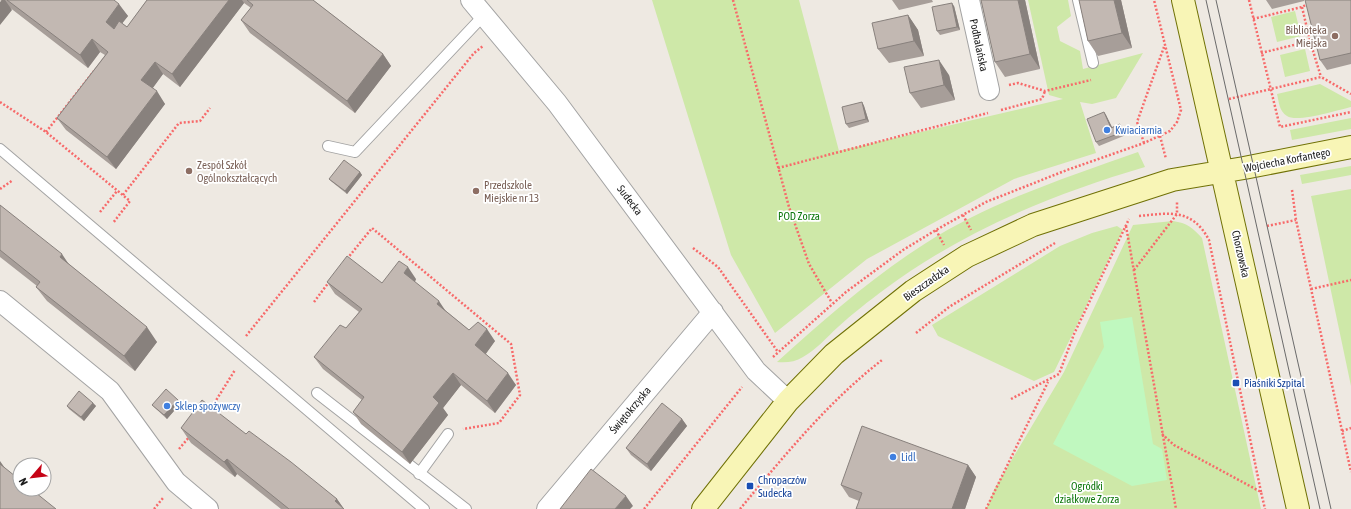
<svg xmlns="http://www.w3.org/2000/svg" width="1351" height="509" font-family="'Asap Condensed',sans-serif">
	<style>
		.grass { fill: #cee8a8 }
		.park { fill: #c0f8bf }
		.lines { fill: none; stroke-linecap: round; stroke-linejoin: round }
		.lane-casing { stroke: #a3a3a3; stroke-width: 12 }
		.street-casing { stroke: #a3a3a3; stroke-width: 22 }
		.secondary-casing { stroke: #707106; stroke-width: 24 }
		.path { stroke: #f76a6a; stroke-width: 2.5; stroke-dasharray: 2 2; stroke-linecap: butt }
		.lane { stroke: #fff; stroke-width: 10 }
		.street { stroke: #fff; stroke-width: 20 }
		.secondary { stroke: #f8f5b6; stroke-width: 22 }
		.tram { stroke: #6a6a6a; stroke-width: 1 }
		.wall { fill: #a79e99 }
		.shaded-wall { fill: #88817d }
		.building { fill: #c2b8b2; stroke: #88817d }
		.education-dot { fill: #8d6e63; stroke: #fff; stroke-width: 1.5 }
		.shop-dot { fill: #3f7fe0; stroke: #fff; stroke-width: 1.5 }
		.transit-dot { fill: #1a4fb4; stroke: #fff; stroke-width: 1.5 }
		.labels { text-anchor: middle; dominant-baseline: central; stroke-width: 3.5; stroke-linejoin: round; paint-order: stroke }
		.education-label { font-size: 11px; fill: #785e54; stroke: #fff; text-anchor: start }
		.street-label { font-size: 11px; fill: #1c1c1c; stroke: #fff }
		.shop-label { font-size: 11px; fill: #366cbe; stroke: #fff; text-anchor: start }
		.park-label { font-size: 11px; fill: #0e780d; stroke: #fff }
		.transit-label { font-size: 11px; fill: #164399; stroke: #fff; text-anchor: start }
	</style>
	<rect width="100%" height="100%" fill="#eee9e2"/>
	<!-- grass -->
	<path class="grass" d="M652,0H799L839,151L1063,99L1049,95L1028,0H1068L1071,16L1057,27L1060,41L1080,51L1083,69L1143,53L1116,98L1092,104L1080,102L1096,153L1014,179L867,259L775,333L731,255Z
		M1295,11L1301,36L1277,42L1271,17Z
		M1305,49L1310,71L1285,77L1280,55Z
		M1320,84L1351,101V107C1338,110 1297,123 1287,116C1279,111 1279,102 1277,94Z
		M1351,118V129L1292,140L1290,130Z
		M1138,152L1145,167C1053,194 963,231 885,289C869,301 852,314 838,327C827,337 816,350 803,357C795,362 786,363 777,362C825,319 872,277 926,243C990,202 1068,177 1138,152Z
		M1351,166V175L1302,184L1300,175Z
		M1351,189V386L1311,196Z
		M1173,221C1187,223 1193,228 1202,238L1261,509H986L995,488L1064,372L1133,225Z
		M1117,226L1123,230L1054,372L1034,381L938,336L932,325L1060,246L1092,233Z"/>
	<!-- park -->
	<path class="park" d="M1132,317L1153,444L1162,449L1167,480L1132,486L1053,444L1104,347L1100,322Z"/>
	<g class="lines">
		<!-- lane casing -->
		<g class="lane-casing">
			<path id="lane" d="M1078,0L1093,63
				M328,146L355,152L484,15
				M0,149L424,509
				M317,393L466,509
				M419,474L448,434"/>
		</g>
		<!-- street casing -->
		<g class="street-casing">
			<path id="street" d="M471,0L557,103L756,371L788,401
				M969,0L989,90
				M0,301L110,391L176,482L208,509
				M547,509L713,312"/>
		</g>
		<!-- secondary casing -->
		<g class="secondary-casing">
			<path id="secondary" d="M1183,0L1298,509
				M703,509L788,401L834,354L913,291L967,256L1033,225L1172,180L1244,168L1351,147"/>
		</g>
		<!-- path -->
		<path class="path" d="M733,0L789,207L809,264L832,303
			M1249,0L1280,127L1351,112
			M1302,7L1310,41
			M1253,19L1302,7L1314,0
			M1261,53L1310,41L1321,77
			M1009,85L1018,83L1045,91L1091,80
			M1229,99L1321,77L1351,94
			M0,102L46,132L130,201L113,223
			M1001,110L1042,99L1045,91
			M46,132L94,71
			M1160,136L1166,159
			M1144,143L1137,122L1164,47
			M778,168L988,113
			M0,189L13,180
			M1292,190L1296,220L1351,472
			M123,195L179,123L200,121L210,108
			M100,212L117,191
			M963,215L971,230
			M1139,216C1170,213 1192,208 1209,240L1261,492
			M1126,226L1176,509
			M1267,226L1296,220
			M936,230L944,245
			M693,248L718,267L778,352
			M347,259L372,228L511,344L520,395L499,423L463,429
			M1134,270L1177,214V202
			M1311,289L1351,280
			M314,302L329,282
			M916,333L949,307L1055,243
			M246,336L474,53L483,46
			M773,357L846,292L903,250L936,230L986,202L1067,170L1144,143L1170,131L1177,122L1181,110L1154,0
			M1011,399L1059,374L1074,334L1129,219
			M210,410L235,370
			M1342,431L1351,428
			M1162,434L1174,445L1261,492L1265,509
			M179,449L190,436
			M154,509L163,498
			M644,509L742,387
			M740,509C784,456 828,402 882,360
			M986,509L1048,382"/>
		<!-- lane -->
		<use href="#lane" class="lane"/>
		<!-- street -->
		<use href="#street" class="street"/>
		<!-- secondary -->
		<use href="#secondary" class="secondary"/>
		<!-- tram -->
		<path class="tram" d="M1206,0L1320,509
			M1216,0L1331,509"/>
	</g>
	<!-- wall -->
	<path class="wall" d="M0,0H114L128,16L122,23L127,27L147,0H313L383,54L391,66L355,113L250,33L241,20L251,8L244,3L180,87L163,74L152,88L165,104L116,169L66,130L57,118L105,55L100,52L88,68Z
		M892,0H932L933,2L899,10Z
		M981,0H1025L1040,69L1005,77L995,62Z
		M1079,0H1121L1132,48L1098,56L1088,41Z
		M1266,0H1304V1L1272,9Z
		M1351,0V64L1327,70L1320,60Z
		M954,6L960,30L940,35L937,31Z
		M908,15L918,30L924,56L889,63L878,49Z
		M949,75L955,100L921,108L910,93Z
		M862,102L864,106L869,122L849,128L846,124Z
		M1104,112L1106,115L1112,128L1120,124L1123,128L1126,135L1099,146L1096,142Z
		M360,172L362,175L347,194L332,182L329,179Z
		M0,205L69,264L157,342L135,371L47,301L36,287L37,286L0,257Z
		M416,279L415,282L446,311L469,330L495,341L485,354L516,385L495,413L461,385L443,408L448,415L410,464L361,424L353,412L362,400L323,369L314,357L346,328L359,312L335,294L327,282L382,283Z
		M178,400L180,404L167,419L155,408L152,405Z
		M93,403L96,406L84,421L69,409L67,406Z
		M682,419L687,426L651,471L631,455L626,448Z
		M181,428L246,434L337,499L344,509H281L237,474L235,477L191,443Z
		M968,465L976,477L965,509H856L859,501L849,497L841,485Z"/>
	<!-- shaded-wall -->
	<path class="shaded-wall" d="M2,0H5L12,10L0,25V2Z
		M229,0H242L244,3L180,87L172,74Z
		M1018,0H1025L1040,69L1030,54Z
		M1114,0H1121L1132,48L1122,33Z
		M952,3L954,6L960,30L957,27Z
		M119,4L128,16L114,34L106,22Z
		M908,15L918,30L924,56L914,41Z
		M92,39L100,52L88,68L80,55Z
		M383,54L391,66L355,113L347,101Z
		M939,60L949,75L955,100L944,85Z
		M155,62L163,74L150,92L141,80Z
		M157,91L165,104L116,169L107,157Z
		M862,102L864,106L869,122L866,119Z
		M1104,112L1106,115L1114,131L1111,128Z
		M1120,124L1123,128L1126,135L1123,132Z
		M360,172L362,175L347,194L345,191Z
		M62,254L72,269L60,257Z
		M408,267L416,279L413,285L404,273Z
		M439,301L447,313L437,304Z
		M147,327L157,342L135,371L124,356Z
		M487,329L495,341L483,358L475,345Z
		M453,373L461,385L443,408L448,415L410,464L402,452L433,397Z
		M508,373L516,385L495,413L487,401Z
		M178,400L180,404L167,419L164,415Z
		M93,403L96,406L84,421L81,417Z
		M682,419L687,426L651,471L647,464Z
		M227,459L237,474L235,477L224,462Z
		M0,461L7,471L0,468Z
		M968,465L976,477L965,509H952Z
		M626,496L633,506L630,509H615Z
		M337,499L344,509L335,501Z"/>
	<!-- building -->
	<path class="building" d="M7,0H114L119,4L106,22L114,29L119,21L127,27L147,0H229L172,74L155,62L141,80L157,91L107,157L57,118L108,52L92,39L80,55Z
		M247,0H313L383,54L347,101L241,20L253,5Z
		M981,0H1018L1030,54L995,62Z
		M1079,0H1114L1122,33L1088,41Z
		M1305,0H1351V53L1320,60Z
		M952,3L957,27L937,31L932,7Z
		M908,15L914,41L878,49L872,23Z
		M939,60L944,85L910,93L904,67Z
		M862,102L866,119L846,124L842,107Z
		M1104,112L1111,128L1120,124L1123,132L1096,142L1087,119Z
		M344,160L360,172L345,191L329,179Z
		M0,205L62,254L60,257L147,327L124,356L36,287L40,282L0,250Z
		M347,256L382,283L399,261L408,267L404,273L439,301L437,304L469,330L478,322L487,329L475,345L508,373L487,401L453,373L433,397L439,403L402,452L353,412L364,397L314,357L340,325L346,328L362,309L327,282Z
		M166,389L178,400L164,415L152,405Z
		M79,391L93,403L81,417L67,406Z
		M202,400L246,434L249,431L291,462L337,499L335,501L344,509H289L227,459L224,462L181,428Z
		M662,403L682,419L647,464L626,448Z
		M862,426L968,465L952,509H856L862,493L841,485Z
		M0,464L20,480V489H31L56,509H0Z
		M591,469L626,496L615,509H560Z"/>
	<!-- markers -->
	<g class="education-dot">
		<circle cx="1335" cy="36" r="4"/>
		<circle cx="189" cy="171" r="4"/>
		<circle cx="476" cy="191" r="4"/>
	</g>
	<g class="shop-dot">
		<circle cx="1107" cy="130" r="4"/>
		<circle cx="167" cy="406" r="4"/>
		<circle cx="893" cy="457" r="4"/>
	</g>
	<g class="transit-dot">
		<rect x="1232" y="379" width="8" height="8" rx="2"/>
		<rect x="746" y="482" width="8" height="8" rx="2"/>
	</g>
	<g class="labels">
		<!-- education labels -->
		<g class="education-label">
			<text x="1327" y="30" text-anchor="end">Biblioteka<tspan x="1327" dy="13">Miejska</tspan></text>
			<text x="197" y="165">Zespół Szkół<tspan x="197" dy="13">Ogólnokształcących</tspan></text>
			<text x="484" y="185">Przedszkole<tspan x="484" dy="13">Miejskie nr 13</tspan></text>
		</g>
		<!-- street labels -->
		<g class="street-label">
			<text transform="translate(979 45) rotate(78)">Podhalańska</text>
			<text transform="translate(1287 160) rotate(-11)">Wojciecha Korfantego</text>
			<text transform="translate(630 200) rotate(53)">Sudecka</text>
			<text transform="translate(1241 254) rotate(77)">Chorzowska</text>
			<text transform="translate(926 283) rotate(-35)">Bieszczadzka</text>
			<text transform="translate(630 410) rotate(-50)">Świętokrzyska</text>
		</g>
		<!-- shop labels -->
		<g class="shop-label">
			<text x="1115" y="130">Kwiaciarnia</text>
			<text x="175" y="406">Sklep spożywczy</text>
			<text x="901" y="457">Lidl</text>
		</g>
		<!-- park labels -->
		<g class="park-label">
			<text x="799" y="216">POD Zorza</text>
			<text x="1087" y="486">Ogródki<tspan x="1087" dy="13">działkowe Zorza</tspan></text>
		</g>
		<!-- transit labels -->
		<g class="transit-label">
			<text x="1244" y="383">Piaśniki Szpital</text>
			<text x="758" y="480">Chropaczów<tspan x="758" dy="13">Sudecka</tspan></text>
		</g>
	</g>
	<!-- north arrow -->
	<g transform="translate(32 477) rotate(242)"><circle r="19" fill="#ffffff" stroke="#a4a4a4"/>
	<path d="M0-3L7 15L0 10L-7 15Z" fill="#c60316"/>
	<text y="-6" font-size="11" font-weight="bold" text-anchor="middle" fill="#1c1c1c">N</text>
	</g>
</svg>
